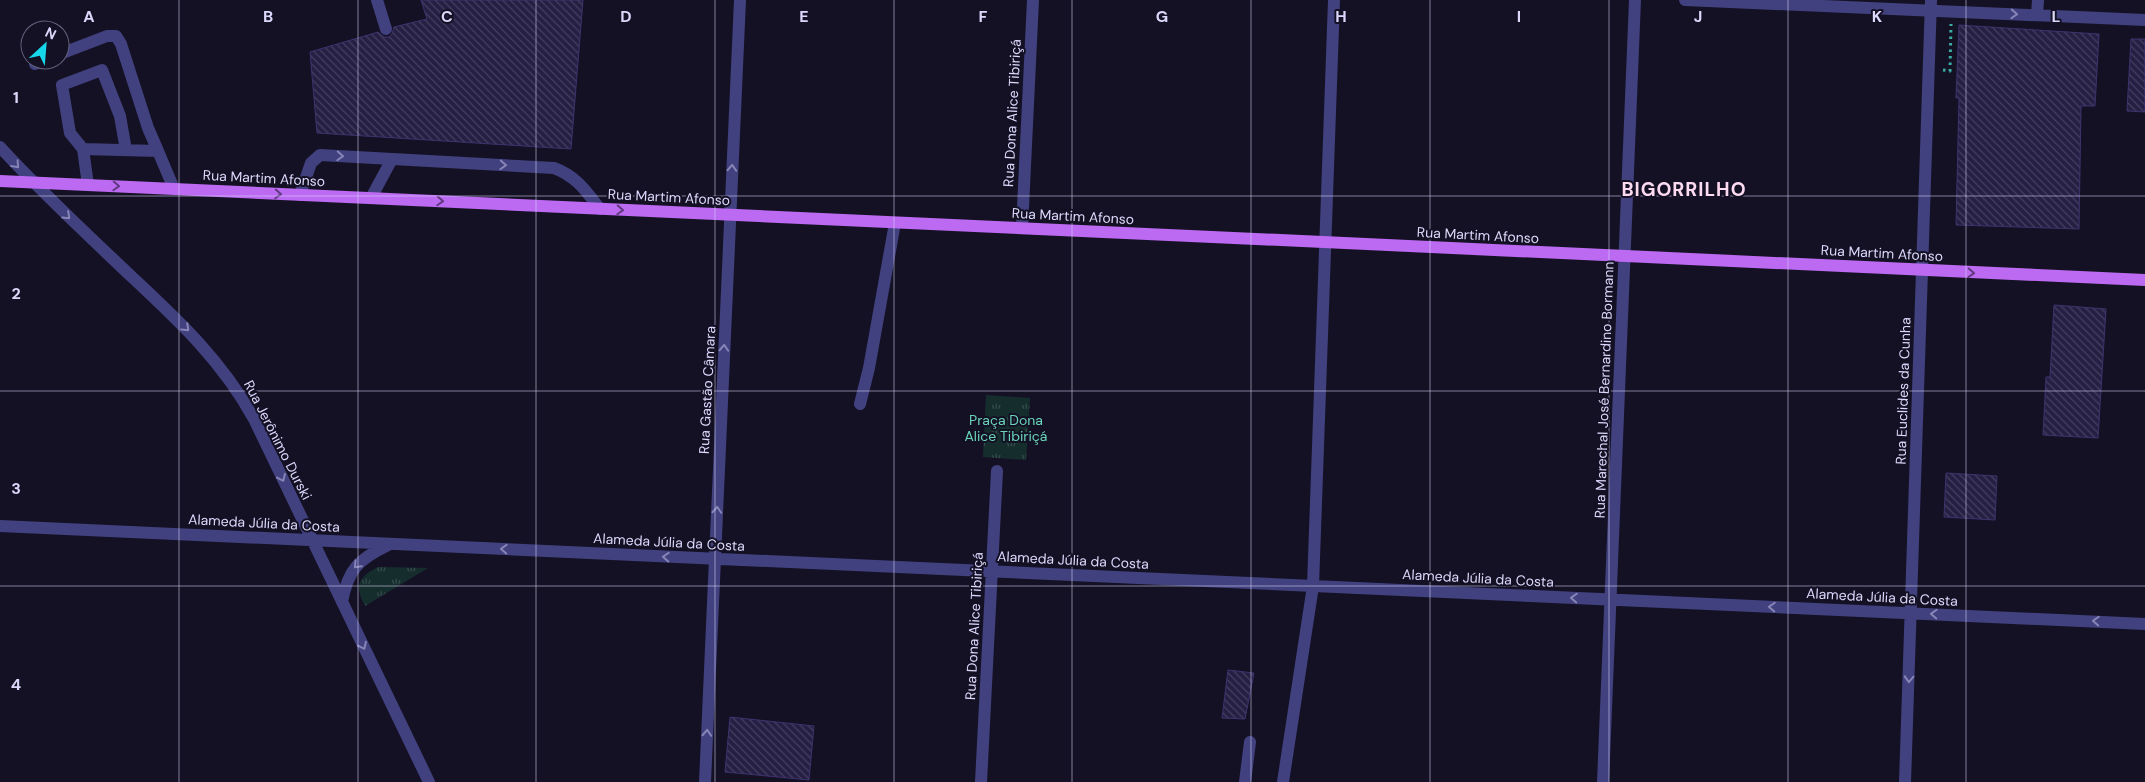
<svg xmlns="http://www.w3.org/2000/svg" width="2145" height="782" font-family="'DM Sans',sans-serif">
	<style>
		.park { fill: url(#park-tufts) }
		.building { fill: url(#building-back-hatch); stroke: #3e336e }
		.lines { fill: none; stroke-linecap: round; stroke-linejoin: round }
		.path { stroke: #3bada5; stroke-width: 3; stroke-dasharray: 2.5 4; stroke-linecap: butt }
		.minor { stroke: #42417f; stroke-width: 12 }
		.major { stroke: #bc6af1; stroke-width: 12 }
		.oneway { stroke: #8785b7 }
		.oneway2 { stroke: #603981 }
		.grid { fill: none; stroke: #dcd8fb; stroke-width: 1; stroke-opacity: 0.55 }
		.labels { text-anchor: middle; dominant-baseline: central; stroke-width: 4; stroke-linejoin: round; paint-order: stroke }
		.street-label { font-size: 14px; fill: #dcd8fb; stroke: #141125 }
		.park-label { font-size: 14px; fill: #6ad5b9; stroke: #141125 }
		.district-label { font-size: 19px; font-weight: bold; letter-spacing: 1px; fill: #fcdaf0; stroke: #141125 }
		.grid-label { font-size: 16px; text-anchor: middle; font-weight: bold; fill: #dcd8fb; stroke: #141125; stroke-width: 4; stroke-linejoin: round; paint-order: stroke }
	</style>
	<defs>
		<pattern id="park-tufts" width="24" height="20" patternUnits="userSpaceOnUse" patternTransform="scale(1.25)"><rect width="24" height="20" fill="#152e2d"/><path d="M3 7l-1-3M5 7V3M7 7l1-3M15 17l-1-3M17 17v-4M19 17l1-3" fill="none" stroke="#364c4c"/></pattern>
		<pattern id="building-back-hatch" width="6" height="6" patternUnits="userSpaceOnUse" patternTransform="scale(1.25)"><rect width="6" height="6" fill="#261f44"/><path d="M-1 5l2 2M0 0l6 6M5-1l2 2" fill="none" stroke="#453f60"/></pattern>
	</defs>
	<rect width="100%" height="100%" fill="#141125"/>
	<!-- park -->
	<path class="park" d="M986,395L1030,398L1026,460L983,457Z
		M378,567L428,568L365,606C354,586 358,577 378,567Z"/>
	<!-- building -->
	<path class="building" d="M421,0H583L571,149L317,133L310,52L378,32L384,37H389L392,34L394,27L427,19Z
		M1959,25L2099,34L2095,106H2081L2079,229L1956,225L1959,98H1956Z
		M2131,39H2145V112L2127,111Z
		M2054,305L2106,309L2098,438L2043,435L2046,377H2050Z
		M1946,473L1997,476L1995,520L1944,517Z
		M1228,670L1254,673L1245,719L1222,718Z
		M730,717L814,726L809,780L725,772Z"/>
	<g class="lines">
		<!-- path -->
		<path class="path" d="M1943,70L1950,71L1951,24"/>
		<!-- minor -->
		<path class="minor" d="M377,0L386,29
			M1685,0L2145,20
			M2037,15L2038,0
			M60,54L107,36H116L121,44L148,128L158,151
			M35,64L45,60
			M0,147C42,193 88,235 133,278C180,322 222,361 254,419L429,782
			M83,149L70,133L62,85L102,70L120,116L126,150
			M88,185L83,149L158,151L174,189
			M300,195L311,163L320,155L554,168C576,176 586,191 600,209
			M371,198L392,159
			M1022,228L1033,0
			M860,404L869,368L895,223
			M0,526L2145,624
			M342,602C348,569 359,559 388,545
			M705,782L740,0
			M981,782L997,471
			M1245,782L1250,742
			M1283,782L1313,586L1334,0
			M1603,782L1635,0
			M1905,782L1931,0"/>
		<!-- major -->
		<path class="major" d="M0,181L2145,280"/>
	</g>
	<!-- one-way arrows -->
	<defs><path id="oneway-chevron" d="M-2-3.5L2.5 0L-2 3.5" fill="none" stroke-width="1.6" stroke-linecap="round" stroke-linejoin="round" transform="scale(1.25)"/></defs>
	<g class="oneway">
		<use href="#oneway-chevron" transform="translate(2014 14) rotate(3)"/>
		<use href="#oneway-chevron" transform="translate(340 156) rotate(3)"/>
		<use href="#oneway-chevron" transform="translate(16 165) rotate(48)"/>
		<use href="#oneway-chevron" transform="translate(503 165) rotate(3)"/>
		<use href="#oneway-chevron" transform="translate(732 168) rotate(-87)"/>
		<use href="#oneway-chevron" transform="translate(67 216) rotate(43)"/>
		<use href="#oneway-chevron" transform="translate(186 328) rotate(44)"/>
		<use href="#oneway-chevron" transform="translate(724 348) rotate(-87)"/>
		<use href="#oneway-chevron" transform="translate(282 478) rotate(65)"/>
		<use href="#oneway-chevron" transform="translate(717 510) rotate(-87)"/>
		<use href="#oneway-chevron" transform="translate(504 549) rotate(-177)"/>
		<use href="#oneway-chevron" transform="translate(666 557) rotate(-177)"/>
		<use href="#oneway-chevron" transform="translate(357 565) rotate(134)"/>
		<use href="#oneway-chevron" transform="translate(1574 598) rotate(-177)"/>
		<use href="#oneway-chevron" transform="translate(1772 607) rotate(-177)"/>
		<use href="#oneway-chevron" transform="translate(1934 614) rotate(-177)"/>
		<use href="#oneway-chevron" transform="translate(2096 621) rotate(-177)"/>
		<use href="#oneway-chevron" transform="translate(363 646) rotate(64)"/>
		<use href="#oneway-chevron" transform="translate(1909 679) rotate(92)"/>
		<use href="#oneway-chevron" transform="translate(707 733) rotate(-87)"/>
	</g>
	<g class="oneway2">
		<use href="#oneway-chevron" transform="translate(116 186) rotate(3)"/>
		<use href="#oneway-chevron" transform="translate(278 194) rotate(3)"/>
		<use href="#oneway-chevron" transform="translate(440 201) rotate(3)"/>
		<use href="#oneway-chevron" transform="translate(620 210) rotate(3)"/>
		<use href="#oneway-chevron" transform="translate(1971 273) rotate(3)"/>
	</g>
	<!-- grid -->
	<path class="grid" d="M179,0V782M358,0V782M536,0V782M715,0V782M894,0V782M1072,0V782M1251,0V782M1430,0V782M1609,0V782M1788,0V782M1966,0V782M0,196H2145M0,391H2145M0,586H2145"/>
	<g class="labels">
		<!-- street labels -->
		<g class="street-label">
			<text transform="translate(1012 113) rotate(-87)">Rua Dona Alice Tibiriçá</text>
			<text transform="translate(264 178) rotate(3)">Rua Martim Afonso</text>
			<text transform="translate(669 197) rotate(3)">Rua Martim Afonso</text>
			<text transform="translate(1073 216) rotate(3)">Rua Martim Afonso</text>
			<text transform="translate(1478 235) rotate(3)">Rua Martim Afonso</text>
			<text transform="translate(1882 253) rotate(3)">Rua Martim Afonso</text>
			<text transform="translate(707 390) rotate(-87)">Rua Gastão Câmara</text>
			<text transform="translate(1604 390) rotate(-88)">Rua Marechal José Bernardino Bormann</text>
			<text transform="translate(1903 391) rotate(-88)">Rua Euclides da Cunha</text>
			<text transform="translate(278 440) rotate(63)">Rua Jerônimo Durski</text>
			<text transform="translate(264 523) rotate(3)">Alameda Júlia da Costa</text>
			<text transform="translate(669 542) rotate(3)">Alameda Júlia da Costa</text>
			<text transform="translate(1073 560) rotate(3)">Alameda Júlia da Costa</text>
			<text transform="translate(1478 578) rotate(3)">Alameda Júlia da Costa</text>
			<text transform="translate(1882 597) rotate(3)">Alameda Júlia da Costa</text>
			<text transform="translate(974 626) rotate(-87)">Rua Dona Alice Tibiriçá</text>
		</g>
		<!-- park labels -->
		<g class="park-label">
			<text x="1006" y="420">Praça Dona<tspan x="1006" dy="16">Alice Tibiriçá</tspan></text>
		</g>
		<!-- district labels -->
		<g class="district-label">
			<text x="1684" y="189">BIGORRILHO</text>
		</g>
	</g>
	<g class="grid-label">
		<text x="89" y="22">A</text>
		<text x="268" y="22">B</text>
		<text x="447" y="22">C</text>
		<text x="626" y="22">D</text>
		<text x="804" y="22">E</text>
		<text x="983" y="22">F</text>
		<text x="1162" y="22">G</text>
		<text x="1341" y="22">H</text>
		<text x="1519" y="22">I</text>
		<text x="1698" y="22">J</text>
		<text x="1877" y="22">K</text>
		<text x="2056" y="22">L</text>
		<text x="16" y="103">1</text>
		<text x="16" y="299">2</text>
		<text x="16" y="494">3</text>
		<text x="16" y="690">4</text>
	</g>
	<!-- north arrow -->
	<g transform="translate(45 45) rotate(26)"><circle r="24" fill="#141125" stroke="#64617b"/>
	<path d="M0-4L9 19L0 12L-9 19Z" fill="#16d8ea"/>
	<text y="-8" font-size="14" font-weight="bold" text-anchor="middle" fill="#dcd8fb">N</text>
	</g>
</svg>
